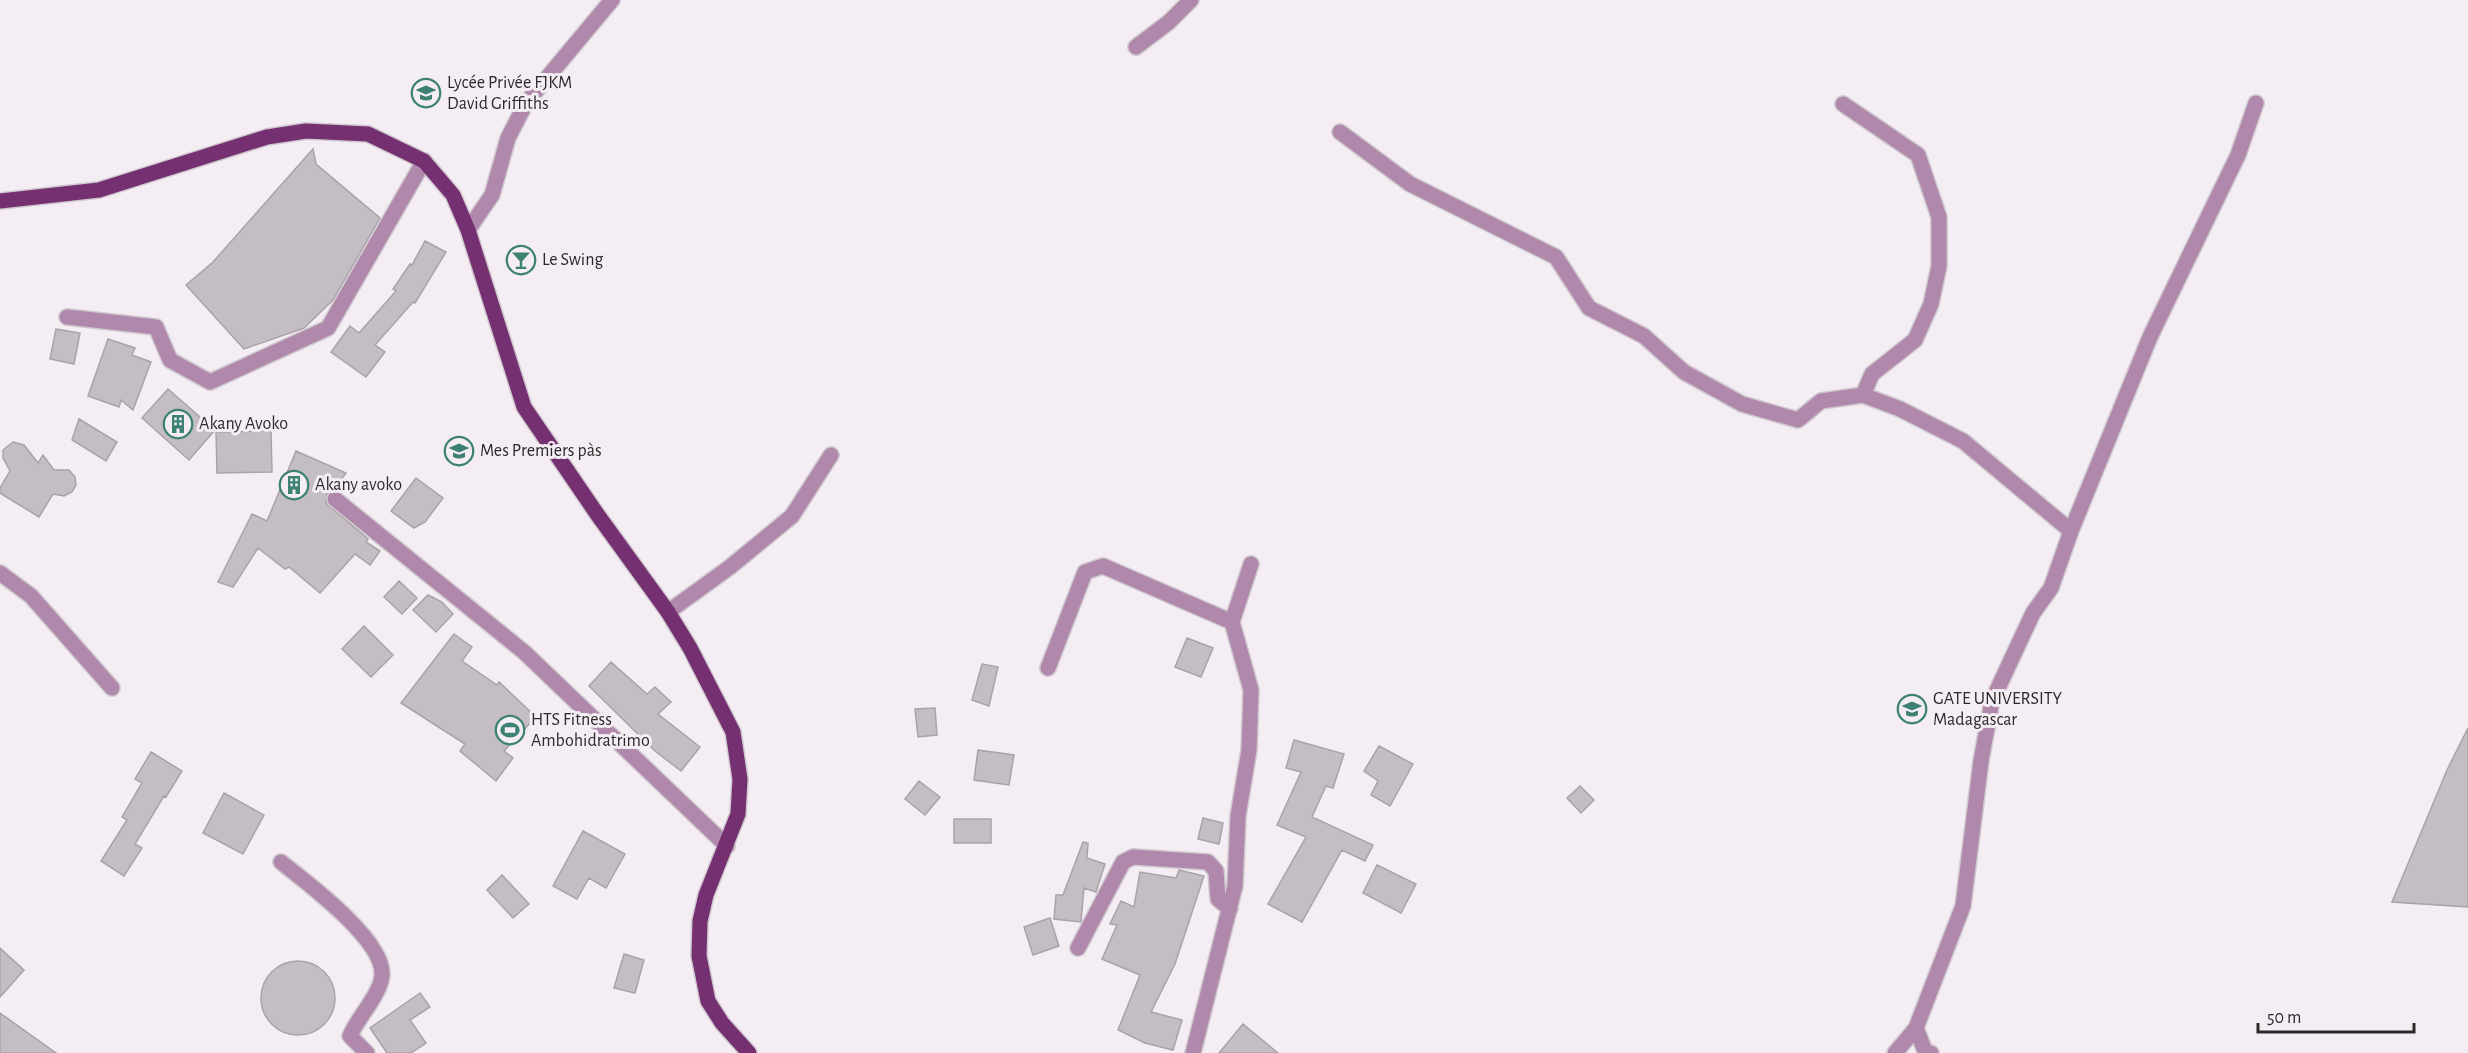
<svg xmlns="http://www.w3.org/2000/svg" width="2468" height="1053" font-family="'Alegreya Sans',sans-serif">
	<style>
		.building { fill: #c4bdc4; stroke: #a9a2a8; stroke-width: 1.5 }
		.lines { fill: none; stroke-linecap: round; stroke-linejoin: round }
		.minor-casing { stroke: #d0cacf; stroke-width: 18 }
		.primary-casing { stroke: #d0cacf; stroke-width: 18 }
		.minor { stroke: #af88ac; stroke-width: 15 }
		.primary { stroke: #753072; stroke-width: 15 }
		.labels { text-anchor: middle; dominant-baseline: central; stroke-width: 6; stroke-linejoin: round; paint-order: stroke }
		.poi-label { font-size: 18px; fill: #2c292b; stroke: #f4edf3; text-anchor: start }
	</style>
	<rect width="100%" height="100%" fill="#f4edf3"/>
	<!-- building -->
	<path class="building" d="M313,149L316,164L380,218L333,300L304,328L244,349L186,285L213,262Z
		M425,241L446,252L415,303L413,302L375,345L385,352L366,377L331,352L350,326L359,333L396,291L393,289L410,264L412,265Z
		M56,329L80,333L74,364L50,359Z
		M108,339L135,348L132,355L151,362L133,410L121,400L119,407L88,396Z
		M168,389L215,430L189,460L142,418Z
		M79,419L117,442L106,461L72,440Z
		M271,431L272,472L217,473L216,432Z
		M13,442L24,445L38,463L43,455L54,470H69L75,477L76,485L72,492L64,496L53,494L39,517L0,493V488L10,471L3,458V450Z
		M296,451L346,473L334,490L327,493L326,503L368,539L366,542L380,551L370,565L355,554L320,593L289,567L285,569L258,548L233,587L218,582L252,514L267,521Z
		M416,478L443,498L425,522L414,528L391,511Z
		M399,581L417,598L402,614L384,597Z
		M428,595L442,602L453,614L436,632L413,610Z
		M364,626L393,655L371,677L342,649Z
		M454,634L472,647L462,661L497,685L499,682L536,717L504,751L513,758L496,781L460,751L465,744L401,703Z
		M1187,638L1213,648L1201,677L1175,667Z
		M611,662L647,694L655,687L671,702L658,714L700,747L681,771L655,751L589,686Z
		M982,664L998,667L989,706L972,700Z
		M935,708L937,735L918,737L915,709Z
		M2468,728V907L2392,902L2447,770Z
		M1294,740L1344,754L1333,788L1326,786L1312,817L1373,845L1365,861L1342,850L1302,922L1268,904L1306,837L1277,825L1301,772L1286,768Z
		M1379,746L1413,764L1390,806L1371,795L1378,781L1364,771Z
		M978,750L1014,755L1009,785L974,780Z
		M151,752L182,771L166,797L164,796L135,844L142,848L124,876L101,861L127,820L122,817L142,783L135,779Z
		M919,781L940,797L925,815L905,799Z
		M1580,786L1594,800L1581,813L1567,798Z
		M224,793L264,815L243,854L203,833Z
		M1203,818L1223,823L1219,844L1198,839Z
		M954,819H991V843H954Z
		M583,831L625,854L606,888L589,878L577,899L553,886Z
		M1083,842L1088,843L1087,858L1105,864L1096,892L1084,888L1081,922L1054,919L1056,895H1063Z
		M1377,865L1416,884L1401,913L1363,893Z
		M1179,870L1204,876L1175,964L1151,1012L1182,1020L1173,1050L1145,1043L1118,1030L1140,975L1102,959L1117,925L1110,924L1121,901L1134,907L1140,872L1176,878Z
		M502,875L529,904L513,918L487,890Z
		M1050,918L1059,946L1033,955L1024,927Z
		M0,948L24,970L0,997Z
		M624,954L644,960L635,993L614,988Z
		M261 998a37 37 0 1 1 74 0a37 37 0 1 1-74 0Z
		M420,993L430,1007L410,1020L426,1043L411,1053H387L370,1028Z
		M0,1013L56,1053H0Z
		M1243,1024L1278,1053H1219Z"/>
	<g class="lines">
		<!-- minor casing -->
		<g class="minor-casing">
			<path id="minor" d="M1136,47L1169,22L1191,0
				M1843,104L1918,155L1939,217V266L1931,304L1915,340L1872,374L1863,395
				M1340,132L1410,184L1556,257L1589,308L1644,336L1684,372L1742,404L1798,420L1821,401L1863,395L1900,409L1963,441L2071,531
				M468,230L492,195L508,138L526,103L612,0
				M67,317L156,327L170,360L210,382L328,328L424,161
				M335,499L524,652L727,846
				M0,573L31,596L112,688
				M668,612L730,567L792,516L831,455
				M1048,668L1085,572L1103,566L1232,622
				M281,862C307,883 383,939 382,974C382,993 357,1018 350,1036L367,1053
				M1078,948L1123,862L1133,857L1208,862L1216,871L1218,899L1230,909
				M1916,1028L1925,1051L1931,1053
				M1193,1053L1235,886L1238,816L1249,750L1251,690L1232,622L1251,564
				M1895,1053L1916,1028L1963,906L1981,761L1992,701L2033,613L2051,588L2071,531L2150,337L2238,155L2256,103"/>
		</g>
		<!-- primary casing -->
		<g class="primary-casing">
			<path id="primary" d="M0,201L99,190L267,137L306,131L368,134L424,161L453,195L468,230L524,407L597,514L668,612L690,648L733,732L740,779L738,814L706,895L700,921L699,956L708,1001L722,1023L749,1053"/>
		</g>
		<!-- minor -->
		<use href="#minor" class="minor"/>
		<!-- primary -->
		<use href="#primary" class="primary"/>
	</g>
	<!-- icons -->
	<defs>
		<g id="school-ring" transform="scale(1.5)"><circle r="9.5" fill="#f4edf3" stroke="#3d8174" stroke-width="1.5"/><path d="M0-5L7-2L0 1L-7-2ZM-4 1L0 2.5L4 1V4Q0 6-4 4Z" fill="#3d8174"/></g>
		<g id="bar-ring" transform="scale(1.5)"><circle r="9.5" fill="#f4edf3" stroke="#3d8174" stroke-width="1.5"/><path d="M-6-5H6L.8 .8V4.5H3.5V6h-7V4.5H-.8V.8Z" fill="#3d8174"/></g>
		<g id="building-ring" transform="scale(1.5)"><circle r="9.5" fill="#f4edf3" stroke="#3d8174" stroke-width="1.5"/><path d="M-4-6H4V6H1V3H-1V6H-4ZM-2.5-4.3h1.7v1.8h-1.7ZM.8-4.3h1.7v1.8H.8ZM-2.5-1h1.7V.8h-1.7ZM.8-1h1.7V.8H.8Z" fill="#3d8174"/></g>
		<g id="university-ring" transform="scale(1.5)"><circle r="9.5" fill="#f4edf3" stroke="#3d8174" stroke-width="1.5"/><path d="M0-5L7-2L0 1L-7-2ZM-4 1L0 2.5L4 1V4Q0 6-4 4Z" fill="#3d8174"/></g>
		<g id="stadium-ring" transform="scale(1.5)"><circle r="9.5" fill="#f4edf3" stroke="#3d8174" stroke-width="1.5"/><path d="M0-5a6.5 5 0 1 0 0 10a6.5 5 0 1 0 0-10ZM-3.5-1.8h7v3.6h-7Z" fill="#3d8174"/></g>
	</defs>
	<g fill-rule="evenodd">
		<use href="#school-ring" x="426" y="93"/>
		<use href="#bar-ring" x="521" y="260"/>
		<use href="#building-ring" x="178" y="424"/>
		<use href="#school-ring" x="459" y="451"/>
		<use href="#building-ring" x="294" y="485"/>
		<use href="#university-ring" x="1912" y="709"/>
		<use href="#stadium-ring" x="510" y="730"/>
	</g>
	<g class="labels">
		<!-- poi labels -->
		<g class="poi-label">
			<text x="447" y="83">Lycée Privée FJKM<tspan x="447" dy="21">David Griffiths</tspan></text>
			<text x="542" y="260">Le Swing</text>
			<text x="199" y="424">Akany Avoko</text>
			<text x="480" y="451">Mes Premiers pàs</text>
			<text x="315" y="485">Akany avoko</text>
			<text x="1933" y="699">GATE UNIVERSITY<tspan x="1933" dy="21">Madagascar</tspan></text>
			<text x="531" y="720">HTS Fitness<tspan x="531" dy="21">Ambohidratrimo</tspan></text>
		</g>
	</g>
	<!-- scale -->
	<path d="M2258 1023v9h156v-9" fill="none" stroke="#2c292b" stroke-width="3"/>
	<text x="2267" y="1023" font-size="18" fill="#2c292b" stroke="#f4edf3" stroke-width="4.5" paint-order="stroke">50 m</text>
</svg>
